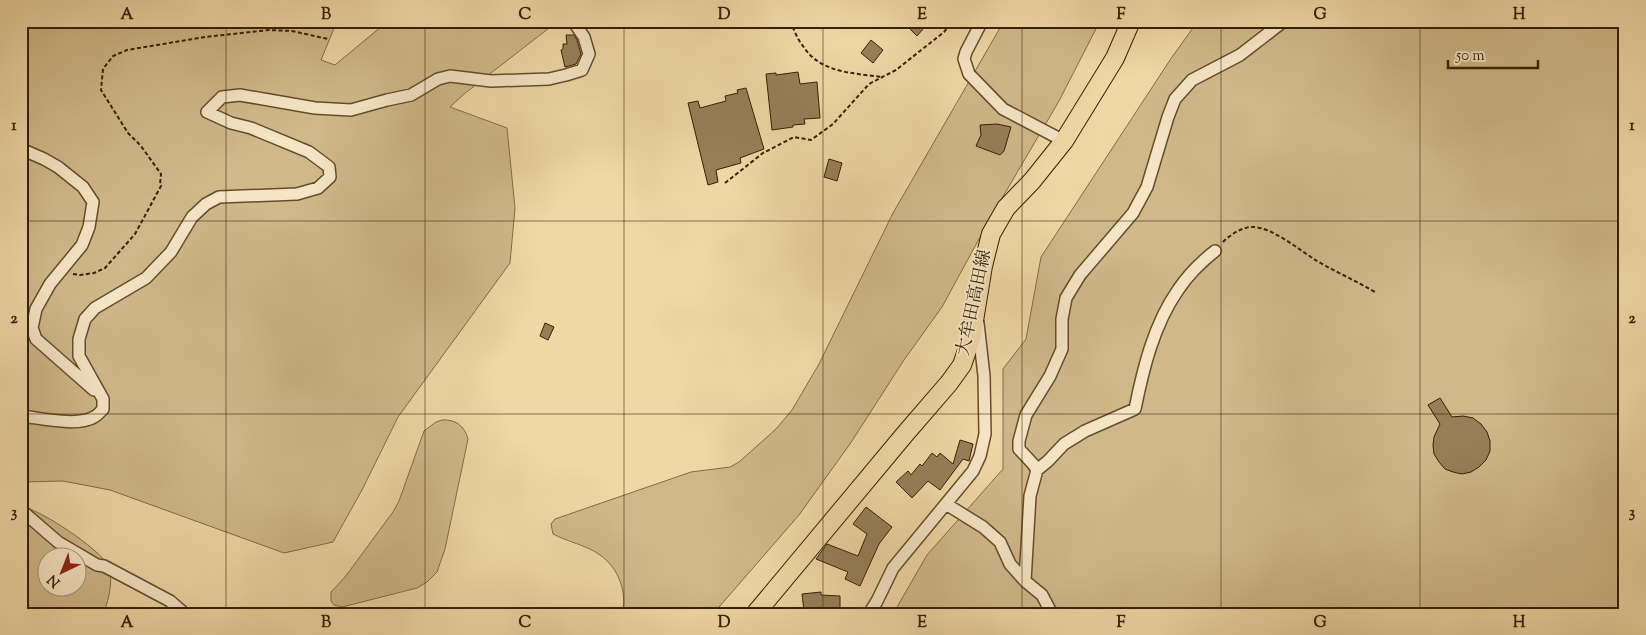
<svg xmlns="http://www.w3.org/2000/svg" width="1646" height="635" font-family="'Sorts Mill Goudy','Noto Serif JP',serif">
	<style>
		.green { fill: #d0b88a; stroke: #836c46; fill-rule: evenodd }
		.building { fill: #977f58; stroke: #361f03 }
		.lines { fill: none; stroke-linecap: round; stroke-linejoin: round }
		.minor-casing { stroke: #644d2c; stroke-width: 14 }
		.primary-casing { stroke: #361f03; stroke-width: 20 }
		.path { stroke: #361f03; stroke-width: 2; stroke-dasharray: 4 2.5; stroke-linecap: butt }
		.minor { stroke: #f5e5c5; stroke-width: 11 }
		.primary { stroke: #f0d7a6; stroke-width: 18 }
		.grid { fill: none; stroke: #361f03; stroke-width: 1; stroke-opacity: 0.55 }
		.labels { text-anchor: middle; dominant-baseline: central; stroke-width: 4; stroke-linejoin: round; paint-order: stroke }
		.street-label { font-size: 18px; fill: #361f03; stroke: #f5e5c5 }
		.neatline { fill: none; stroke: #361f03; stroke-width: 2 }
		.grid-label { font-size: 16px; text-anchor: middle; font-weight: bold; fill: #361f03 }
	</style>
	<rect width="100%" height="100%" fill="#f0d7a6"/>
	<filter id="stains"><feTurbulence type="fractalNoise" baseFrequency=".004" numOctaves="4"/><feColorMatrix values="0 0 0 0 .2 0 0 0 0 .09 0 0 0 0 .02 0 0 0 .5 -.17"/></filter>
	<radialGradient id="worn" r=".72"><stop offset=".6" stop-color="#630" stop-opacity="0"/><stop offset="1" stop-color="#630" stop-opacity=".3"/></radialGradient>
	<!-- green -->
	<path class="green" d="M21,21H337L321,60L335,65L388,21H558L464,94L450,107L507,128L515,208L510,263L398,417L362,490L333,542L284,553L110,490L63,481L21,482Z
		M1004,21H1100L1059,101L991,217L942,307L904,360L850,444L799,515L713,614H622C628,593 618,567 600,555C586,545 568,542 553,534L551,524L555,519L691,472L730,467L739,462L776,429L792,410L819,364L893,213Z
		M1198,21H1625V614H893L927,555L1003,469V369L1026,339L1041,257L1172,57Z
		M442,420C455,419 465,426 468,439L445,549L437,572L427,582L417,588L342,607L334,605L331,601V592L345,577L393,512L399,501L424,431L436,422Z
		M21,506C41,510 98,548 108,565C114,576 109,604 102,614H21ZM48,558H78V588H48Z"/>
	<!-- building -->
	<path class="building" d="M902,21H930L917,36Z
		M566,35H574L577,40L581,54L576,64L565,67L561,50L563,49V44H567Z
		M871,40L883,50L873,63L861,53Z
		M798,72L800,84L817,82L820,118L804,119L805,124L793,125V127L772,130L766,74L776,73V75Z
		M746,88L764,149L740,158L741,163L716,170L718,182L708,185L688,103L698,101L700,108L726,101L725,96L738,93L737,90Z
		M997,124L1011,127L1004,151L1000,155L976,146L981,135L980,125Z
		M829,159L842,163L837,181L824,177Z
		M545,323L554,327L548,340L540,336Z
		M1440,398L1452,417L1463,416L1473,418L1481,424L1487,432L1490,441V451L1486,460L1479,467L1471,472L1462,474L1453,472L1445,469L1439,462L1434,454L1433,445L1434,437L1440,424L1428,405Z
		M960,440L973,444L969,461L963,459L940,490L928,481L912,498L896,482L908,471L911,475L920,464L922,466L932,453L937,457L940,453L953,464Z
		M866,507L892,527L879,544L860,586L845,579L848,572L816,559L827,544L858,556L867,534L853,524Z
		M821,592V595L840,596V608L804,611L802,594Z"/>
	<g class="lines">
		<!-- minor casing -->
		<g class="minor-casing">
			<path id="minor" d="M982,21L966,52L964,59L969,74L1003,109L1064,141
				M21,149L44,159L58,167L83,187L93,202L89,227L82,245L50,284L36,309L32,328L36,339L94,390
				M21,416C40,418 78,427 94,417C97,416 100,412 103,409V399L79,356V339L85,319L95,308L146,278L171,252L192,217L206,204L219,197L297,194L318,188L330,177L329,167L309,152L251,128L231,123L207,112L222,97L240,95L315,108L351,110L387,100L411,95L438,79L450,76L491,81L549,79L566,75L582,70L589,54L584,37L573,21
				M1037,470L1033,464L1019,449V441L1026,415L1050,376L1062,349V319L1066,298L1080,275L1133,213L1147,187L1168,117L1175,99L1192,80L1240,55L1284,21
				M946,504L983,527L1000,542L1010,564L1025,581L1042,595L1052,614
				M21,510L58,542L97,565L104,566L170,601L185,614
				M1025,581L1030,496L1037,470L1048,461L1064,444L1085,431L1135,409C1143,369 1154,324 1178,290C1188,275 1201,262 1215,251
				M869,614L877,601L893,568L973,471L980,456L985,434L984,376L978,323"/>
		</g>
		<!-- primary casing -->
		<g class="primary-casing">
			<path id="primary" d="M755,614L905,434L949,383L962,365L971,339L983,266L991,234L1006,208L1032,181L1064,141L1115,58L1131,21"/>
		</g>
		<!-- path -->
		<path class="path" d="M790,21C794,29 797,39 803,46C820,73 853,73 882,77
			M725,183L763,153L794,137L811,140L833,124L869,84L896,70L944,32L953,21
			M1223,242C1231,234 1242,227 1253,227C1272,227 1301,251 1317,261C1336,272 1356,281 1375,292
			M73,274L80,275L94,273L105,268L135,234L161,186L160,185L161,174L141,146L128,133L101,90L103,69L113,56L127,50L205,37L269,30L292,31L328,39"/>
		<!-- minor -->
		<use href="#minor" class="minor"/>
		<!-- primary -->
		<use href="#primary" class="primary"/>
	</g>
	<!-- grid -->
	<path class="grid" d="M226,21V614M425,21V614M624,21V614M823,21V614M1022,21V614M1221,21V614M1420,21V614M21,221H1625M21,414H1625"/>
	<g class="labels">
		<!-- street labels -->
		<g class="street-label">
			<text transform="translate(975 303) rotate(-78)">大牟田高田線</text>
		</g>
	</g>
	<!-- margin -->
	<rect width="1646" height="635" fill="none" stroke="#f0d7a6" stroke-width="55"/>
	<!-- north arrow -->
	<g transform="translate(62 572) rotate(223)"><circle r="24" fill="#f5e5c5" stroke="#a99677"/>
	<path d="M0-4L9 19L0 12L-9 19Z" fill="#8f2418"/>
	<text y="-8" font-size="14" font-weight="bold" text-anchor="middle" fill="#361f03">N</text>
	</g>
	<!-- scale -->
	<path d="M1448 60v8h90v-8" fill="none" stroke="#361f03" stroke-width="2.5"/>
	<text x="1456" y="60" font-size="15" fill="#361f03" stroke="#f5e5c5" stroke-width="4" paint-order="stroke">50 m</text>
	<rect x="28" y="28" width="1590" height="580" class="neatline"/>
	<g class="grid-label">
		<text x="127" y="19">A</text>
		<text x="326" y="19">B</text>
		<text x="525" y="19">C</text>
		<text x="724" y="19">D</text>
		<text x="922" y="19">E</text>
		<text x="1121" y="19">F</text>
		<text x="1320" y="19">G</text>
		<text x="1519" y="19">H</text>
		<text x="14" y="130">1</text>
		<text x="1632" y="130">1</text>
		<text x="14" y="323">2</text>
		<text x="1632" y="323">2</text>
		<text x="14" y="517">3</text>
		<text x="1632" y="517">3</text>
		<text x="127" y="627">A</text>
		<text x="326" y="627">B</text>
		<text x="525" y="627">C</text>
		<text x="724" y="627">D</text>
		<text x="922" y="627">E</text>
		<text x="1121" y="627">F</text>
		<text x="1320" y="627">G</text>
		<text x="1519" y="627">H</text>
	</g>
	<rect width="100%" height="100%" filter="url(#stains)"/>
	<rect width="100%" height="100%" fill="url(#worn)"/>
</svg>
